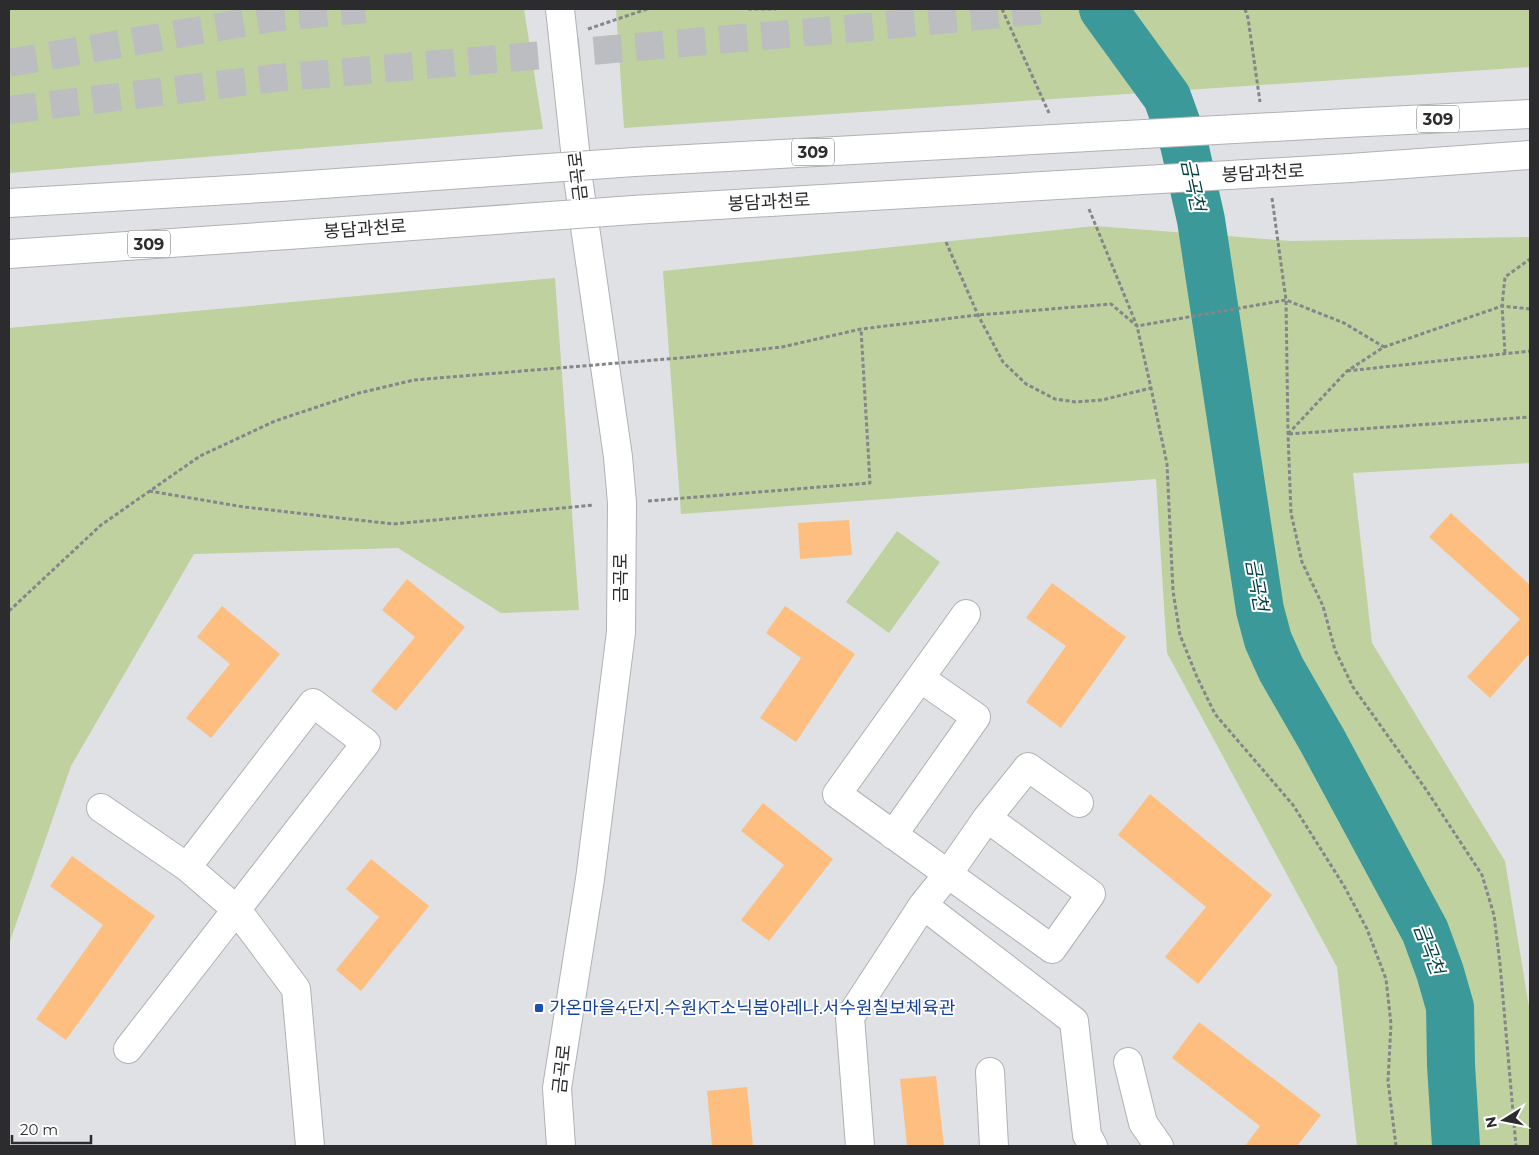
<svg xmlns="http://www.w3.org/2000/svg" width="1539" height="1155" font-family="Montserrat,'Noto Sans KR',sans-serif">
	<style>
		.green { fill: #bfd19e }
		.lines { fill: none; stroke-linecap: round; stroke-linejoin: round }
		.river { stroke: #3c999a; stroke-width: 48 }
		.building { fill: #febe7f }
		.highway-tunnel { stroke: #bbbdc0; stroke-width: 28; stroke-dasharray: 28 14; stroke-linecap: butt }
		.minor-casing { stroke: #b0b1b5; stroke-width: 30 }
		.major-casing { stroke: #b0b1b5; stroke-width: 30 }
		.highway-casing { stroke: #b0b1b5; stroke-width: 30 }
		.path { stroke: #858689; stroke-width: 3; stroke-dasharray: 4 2.5; stroke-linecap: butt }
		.minor { stroke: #fff; stroke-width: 28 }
		.major { stroke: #fff; stroke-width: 28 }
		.highway { stroke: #fff; stroke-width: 28 }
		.highway-bridge-casing { stroke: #b0b1b5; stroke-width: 30; stroke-linecap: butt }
		.path-bridge { stroke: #858689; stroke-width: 3; stroke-dasharray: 4 2.5; stroke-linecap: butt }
		.highway-bridge { stroke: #fff; stroke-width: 28 }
		.transit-dot { fill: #1a4fb4; stroke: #fff; stroke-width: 2 }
		.labels { text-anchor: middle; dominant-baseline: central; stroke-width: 4; stroke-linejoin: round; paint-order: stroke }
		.shield { fill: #fff; stroke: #6b6b6d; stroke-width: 1 }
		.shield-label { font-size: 16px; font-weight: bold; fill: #2c2c2e }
		.street-label { font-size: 18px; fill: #2c2c2e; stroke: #fff }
		.transit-label { font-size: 18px; fill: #164399; stroke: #fff; text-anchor: start }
		.water-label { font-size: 19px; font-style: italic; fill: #033f40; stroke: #fff }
	</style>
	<rect width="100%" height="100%" fill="#dfe1e5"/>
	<!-- green -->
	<path class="green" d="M9,9H524L543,129L9,173Z
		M616,9H1530V67L624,128Z
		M1095,226L1291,241L1530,237V463L1353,473L1372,643L1505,861L1530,1013V1146H1357L1337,967L1167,653L1156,479L681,514L663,271Z
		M555,278L579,610L501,613L398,548L194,554L71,766L9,944V328Z
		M897,531L940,562L889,633L846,602Z"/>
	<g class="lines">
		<!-- river -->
		<path class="river" d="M1103,9L1167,97L1184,144L1201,220L1260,610L1268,640L1281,669L1322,740L1425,931L1440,972L1450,1007L1451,1065L1456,1146"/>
	</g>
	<!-- building -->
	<path class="building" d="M1451,513L1530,585V653L1490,698L1467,677L1520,619L1429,537Z
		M849,520L852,555L800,559L798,523Z
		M407,579L465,627L396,711L371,691L415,637L382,610Z
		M1052,583L1126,637L1061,728L1026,702L1066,646L1026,618Z
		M222,606L280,654L211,738L186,718L230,664L197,637Z
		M785,606L855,654L796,742L760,718L801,658L766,633Z
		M1150,794L1272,895L1198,984L1165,957L1206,907L1118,835Z
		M763,803L833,859L769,941L741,920L784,865L741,831Z
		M72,856L155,916L66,1040L36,1019L103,925L50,886Z
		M371,859L429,906L361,991L336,970L379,917L346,889Z
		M1199,1022L1321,1115L1297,1146H1245L1260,1126L1172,1058Z
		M936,1076L944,1146H907L900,1079Z
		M747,1087L753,1146H712L707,1091Z"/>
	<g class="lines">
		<!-- highway-tunnel -->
		<path class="highway-tunnel" d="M9,63L271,18L365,9
			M9,110L276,78L858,28L1054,9"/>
		<!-- minor casing -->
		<g class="minor-casing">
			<path id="minor" d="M966,614L837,794L1052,949L1091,894L987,818
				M101,808L187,867L237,910L296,989L310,1146
				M893,835L976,717L920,678
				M923,905L1074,1021L1087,1135L1093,1146
				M128,1049L366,743L313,703L187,867
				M1128,1062L1143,1123L1159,1146
				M990,1072L994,1146
				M860,1146L850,1017L923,905L948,874L987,818L1028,767L1079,803"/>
		</g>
		<!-- major casing -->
		<g class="major-casing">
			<path id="major" d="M560,9L578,178L618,457L622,503L621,632L590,879L557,1088L561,1146"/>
		</g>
		<!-- highway casing -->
		<g class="highway-casing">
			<path id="highway" d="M1346,123L1530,114
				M1350,168L1530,155
				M9,203L280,187
				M9,254L288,235"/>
		</g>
		<!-- path -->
		<path class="path" d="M748,9H776
			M1002,9L1049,113
			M1245,9L1248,18L1260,102
			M588,29L647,9
			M1272,198L1286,300L1288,434L1291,513L1302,562L1323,606L1335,650L1353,687L1425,788L1482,875L1494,915L1500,964L1516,1146
			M1089,209L1137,326L1151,388L1167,464L1173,591L1180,635L1197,677L1215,714L1293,805L1344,886L1367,929L1386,979L1391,1024L1388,1081L1396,1146
			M946,242L978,315L1003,362L1026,384L1055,399L1076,402L1102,400L1151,388
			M1505,353L1502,306L1505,277L1530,259
			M691,357L782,347L861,329L978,315L1111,304L1137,326L1286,300L1344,323L1384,347
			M1347,371L1530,351
			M1288,434L1347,371L1384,347L1502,306L1530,309
			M1289,434L1530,417
			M149,491L244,507L393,524L594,505
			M648,501L870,483L861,329
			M9,611L101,525L200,456L275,421L359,393L414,380"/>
		<!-- minor -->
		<use href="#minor" class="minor"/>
		<!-- major -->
		<use href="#major" class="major"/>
		<!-- highway -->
		<use href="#highway" class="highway"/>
		<!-- highway-bridge casing -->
		<g class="highway-bridge-casing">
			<path id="highway-bridge" d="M280,187L634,162L1346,123
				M288,235L633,210L1350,168"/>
		</g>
		<!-- path-bridge -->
		<path class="path-bridge" d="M414,380L691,357"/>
		<!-- highway-bridge -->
		<use href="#highway-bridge" class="highway-bridge"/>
	</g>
	<!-- markers -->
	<rect class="transit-dot" x="534" y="1003" width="10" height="10" rx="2.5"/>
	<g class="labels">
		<!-- shield labels -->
		<g class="shield">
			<rect x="1417" y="105.5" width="42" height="27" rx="4"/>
			<rect x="792" y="138.5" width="42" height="27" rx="4"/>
			<rect x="128" y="230.5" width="42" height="27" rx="4"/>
		</g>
		<g class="shield-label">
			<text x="1438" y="119">309</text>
			<text x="813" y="152">309</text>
			<text x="149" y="244">309</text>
		</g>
		<!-- street labels -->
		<g class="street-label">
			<text transform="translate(1263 173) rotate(-3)">봉담과천로</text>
			<text transform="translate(578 176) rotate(-97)">금곡로</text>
			<text transform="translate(769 202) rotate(-3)">봉담과천로</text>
			<text transform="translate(365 229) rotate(-4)">봉담과천로</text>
			<text transform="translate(621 578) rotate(-90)">금곡로</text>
			<text transform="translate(562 1069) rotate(-84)">금곡로</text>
		</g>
		<!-- transit labels -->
		<g class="transit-label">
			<text x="549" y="1008">가온마을4단지.수원KT소닉붐아레나.서수원칠보체육관</text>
		</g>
		<!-- water labels -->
		<g class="water-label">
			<text transform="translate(1193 185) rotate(78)">금곡천</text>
			<text transform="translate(1257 585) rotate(80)">금곡천</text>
			<text transform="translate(1429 949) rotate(69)">금곡천</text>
		</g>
	</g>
	<!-- border -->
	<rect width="1539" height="1155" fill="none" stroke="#2c2c2e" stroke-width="20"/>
	<!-- north arrow -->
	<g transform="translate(1504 1120) rotate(260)" stroke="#ffffff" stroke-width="4" paint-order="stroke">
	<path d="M0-4L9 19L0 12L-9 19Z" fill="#2c2c2e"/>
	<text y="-8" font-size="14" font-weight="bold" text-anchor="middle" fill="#2c2c2e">N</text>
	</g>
	<!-- scale -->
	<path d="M12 1135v8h79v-8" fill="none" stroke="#2c2c2e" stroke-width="2.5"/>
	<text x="20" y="1135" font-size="15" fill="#2c2c2e" stroke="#ffffff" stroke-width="4" paint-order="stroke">20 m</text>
</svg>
